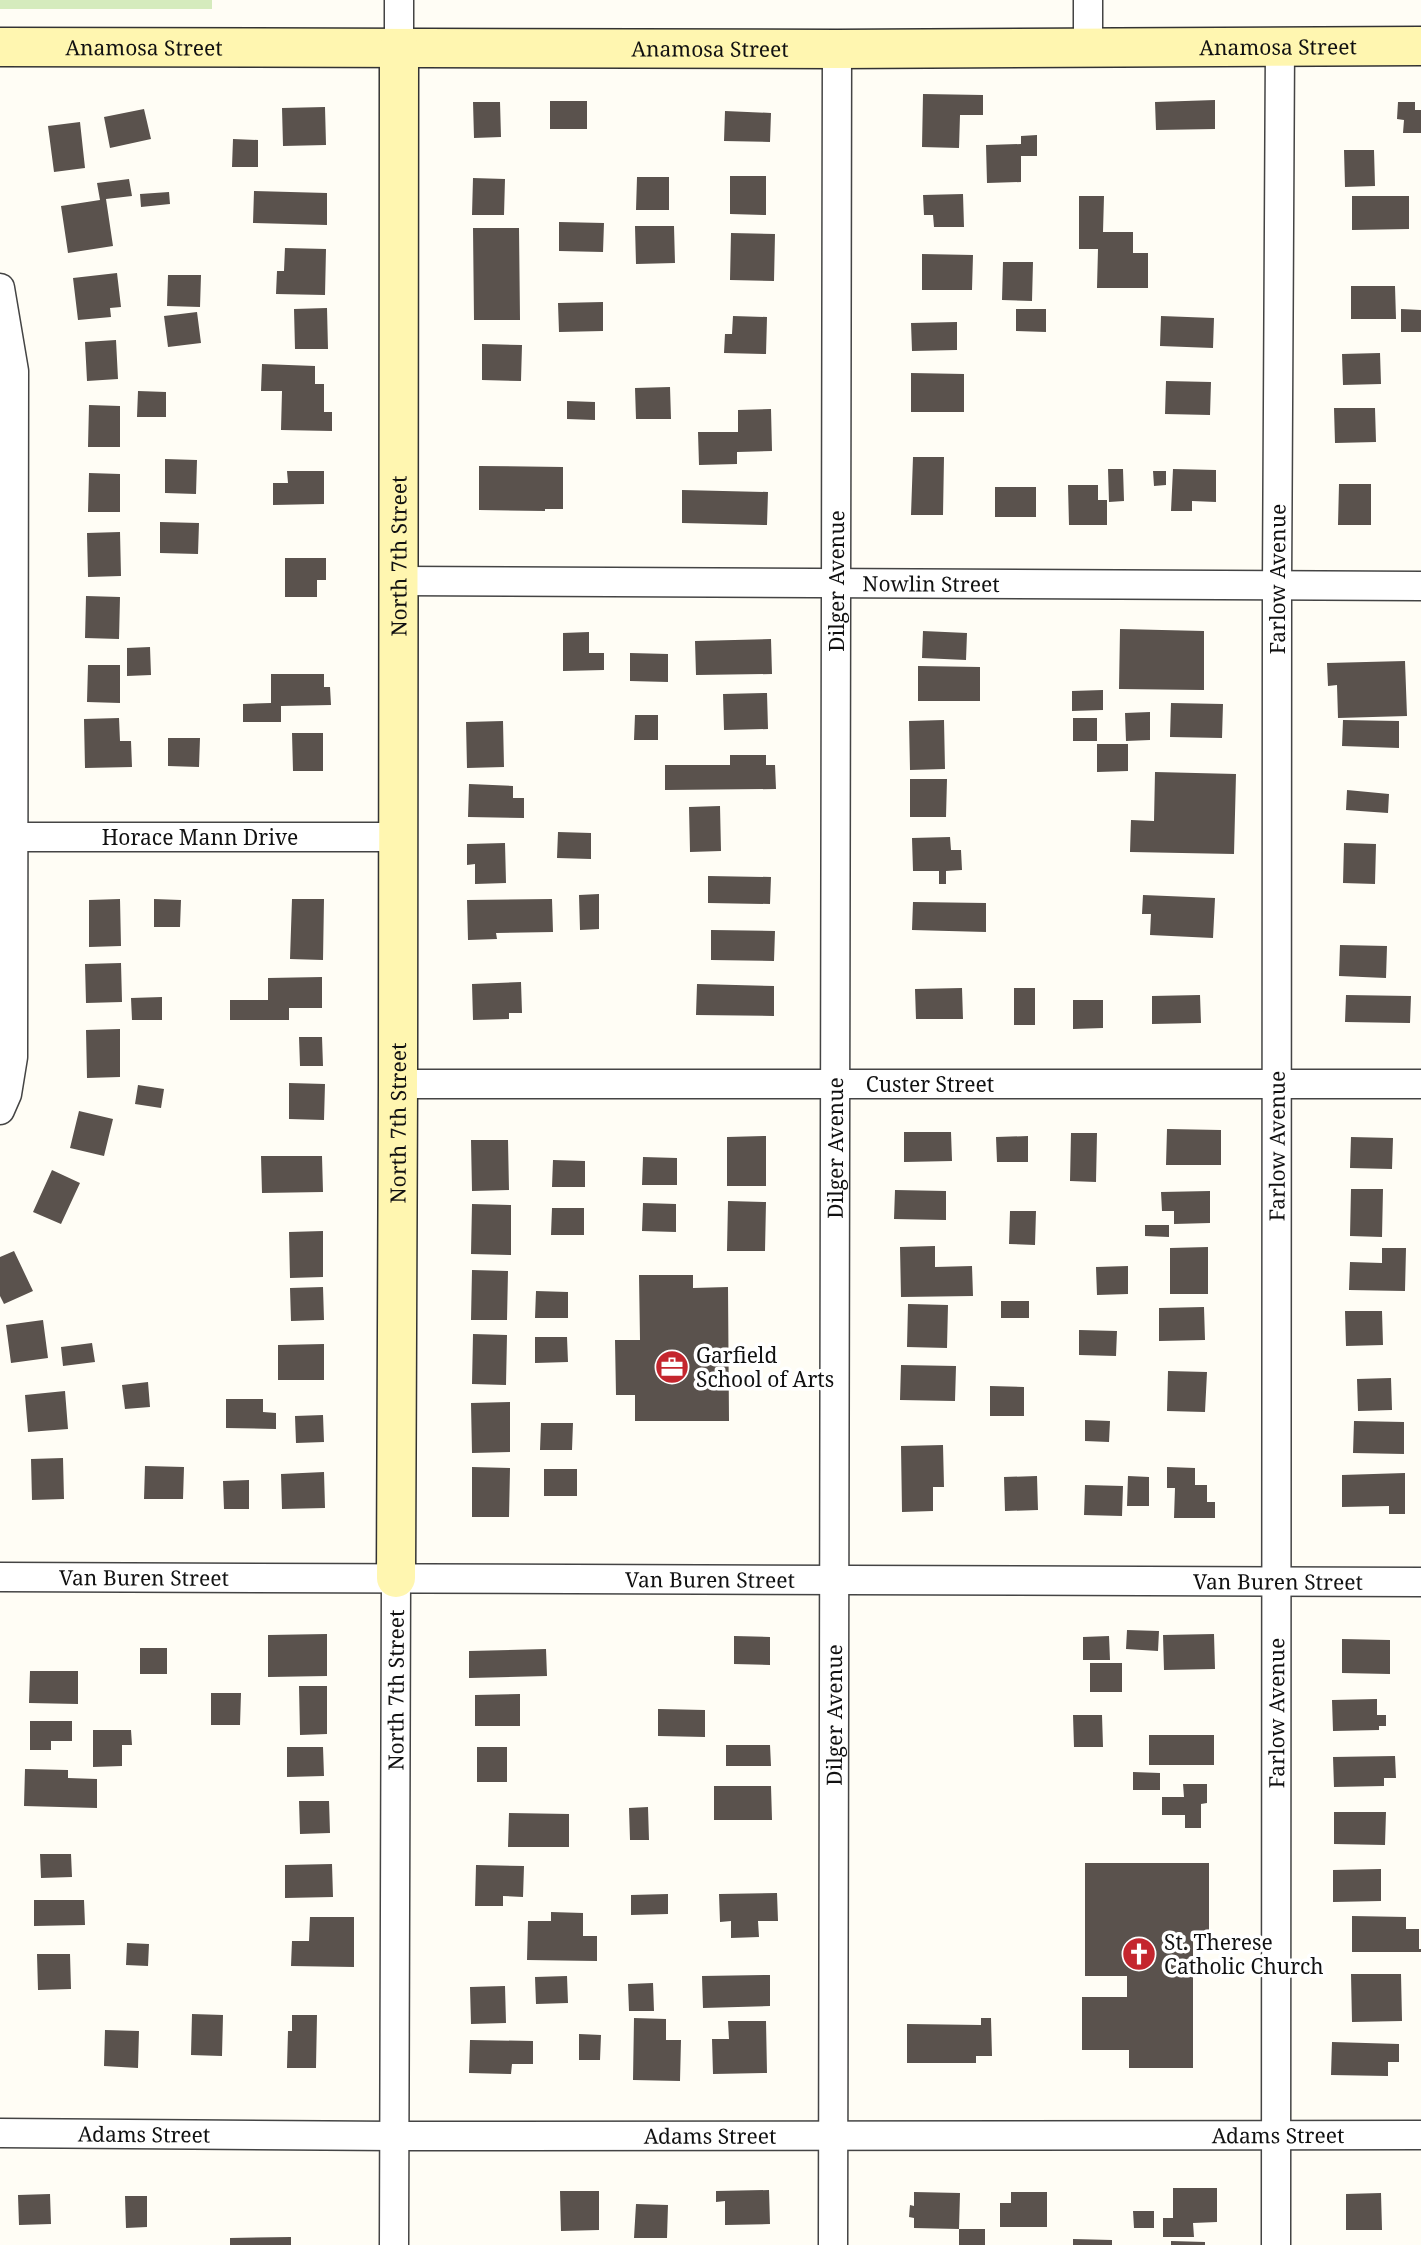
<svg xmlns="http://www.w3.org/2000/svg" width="1421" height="2245" font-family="'Noto Serif',serif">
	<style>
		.green { fill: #d5ebbd }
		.building { fill: #5a524d }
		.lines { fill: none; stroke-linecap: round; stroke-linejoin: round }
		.street-casing { stroke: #444; stroke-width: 31 }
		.secondary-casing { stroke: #333; stroke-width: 41 }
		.street { stroke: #fff; stroke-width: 28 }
		.secondary { stroke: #fff6b0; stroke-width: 38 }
		.labels { text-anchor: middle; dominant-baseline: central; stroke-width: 7; stroke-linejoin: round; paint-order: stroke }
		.street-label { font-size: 21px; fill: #111; stroke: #fff }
		.poi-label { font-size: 21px; fill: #111; stroke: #fff; text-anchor: start }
	</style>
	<rect width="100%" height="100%" fill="#fffdf5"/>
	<!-- green -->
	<path class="green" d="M0,0H212V9H0Z"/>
	<!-- building -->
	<path class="building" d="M923,94L983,95V115H960L959,148L922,147Z
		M1215,100V129L1156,130L1155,102Z
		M550,101H587V129H550Z
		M473,102H500L501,137L474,138Z
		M1398,102H1415V110H1421V133H1403L1404,120L1397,119Z
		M325,107L326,145L283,146L282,108Z
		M144,109L151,139L110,148L104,117Z
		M725,111L771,113L770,142L724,141Z
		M80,122L85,168L54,172L48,126Z
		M1037,135V156H1021V182L987,183L986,145L1021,144V136Z
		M233,139L258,140V167H232Z
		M1344,150H1374L1375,186L1345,187Z
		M730,176H766V215L730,214Z
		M637,177H669V210H636Z
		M473,178L505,179L504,215H472Z
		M129,179L132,196L106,199L113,246L68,253L61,206L100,200L97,183Z
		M254,191L327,193V225L253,223Z
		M169,192L170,204L141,207L140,194Z
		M963,194L964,227H934L933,215H924L923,195Z
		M1079,196H1104L1103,232H1133V253H1148V288H1097L1098,249H1079Z
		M1352,196H1409V229L1352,230Z
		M559,222L604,223L603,252L559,251Z
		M635,226H674L675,263L636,264Z
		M473,228H519L520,320H474Z
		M731,233L775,234L774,281L730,280Z
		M285,248L326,249L325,295L276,294L277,271H284Z
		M922,254L973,255L972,290H922Z
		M1003,262H1033L1032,301L1002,300Z
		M117,273L121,307L110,308L111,317L78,320L73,278Z
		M168,275H201L200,307L167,306Z
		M1351,286H1395L1396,319H1351Z
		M603,302V331L559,332L558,303Z
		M327,308L328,349H295L294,309Z
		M1016,309H1046V332L1016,331Z
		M1401,309L1421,310V332H1401Z
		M197,312L201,343L168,347L164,316Z
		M733,316L767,317L766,354L724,353L725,334H732Z
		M1161,316L1214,318L1213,348L1160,346Z
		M957,322V350L912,351L911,323Z
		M116,340L118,379L87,381L85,342Z
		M482,344L522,345L521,381L482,380Z
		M1380,353L1381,384L1343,385L1342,354Z
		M262,364L315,366V384H324V412H332V431L281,430L282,391H261Z
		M911,373L964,374V412H911Z
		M1166,381L1211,382L1210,415L1165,414Z
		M670,387L671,419H636L635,388Z
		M138,391L166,392V417H137Z
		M567,401L595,402V420L567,419Z
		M89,405L120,406V447H88Z
		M1334,408H1375L1376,442L1335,443Z
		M771,409L772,451L737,452V464L699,465L698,432H738V410Z
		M913,457H944L943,515H911Z
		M165,459L197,460L196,494L165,493Z
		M479,466L563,467V509H545V511L479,510Z
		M1108,469H1123L1124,501L1109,502Z
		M1173,469L1216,470V502L1192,501V511H1171Z
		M287,471H324V504L273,505V483H288Z
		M1153,471H1166V485L1154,486Z
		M89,473L120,474V512H88Z
		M1339,484H1371V525H1338Z
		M1068,485H1098V500H1107V525H1069Z
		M995,487H1036V517H995Z
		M682,490L768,492L767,525L682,523Z
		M160,522L199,523L198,554L160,553Z
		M120,532L121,576L88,577L87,533Z
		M285,558H326V580H317V597H285Z
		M86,596L120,597L119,639L85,638Z
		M1120,629L1204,631V690L1119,689Z
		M923,631L967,633L966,660L922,658Z
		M589,632V653H604V670L563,671V633Z
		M771,639L772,674L696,675L695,641Z
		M150,647L151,675L127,676V648Z
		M630,653L668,654V682L630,681Z
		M1405,661L1407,716L1338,718L1337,685L1328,686L1327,663Z
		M88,665H120V703L87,702Z
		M918,666L980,667V701H918Z
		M271,674H324V687H330L331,705L281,706V722H243V704L271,703Z
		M1103,690V710L1072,711V691Z
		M767,693L768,729L724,730L723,694Z
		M1171,703L1223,704L1222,738L1170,737Z
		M1150,712V740L1126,741L1125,713Z
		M635,715H658V740H634Z
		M119,718L120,741H131L132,767L85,768L84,719Z
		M1073,718H1097V741H1073Z
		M944,720L945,769L910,770L909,721Z
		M1343,720L1399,721V748L1342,746Z
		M503,721L504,767L467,768L466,722Z
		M292,733H323V771H293Z
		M168,738H200L199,767L168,766Z
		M1097,744H1128V771L1097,772Z
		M730,755H766V765H775L776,789L665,790V765H730Z
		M1155,772L1236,774L1234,854L1130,852L1131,820L1154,821Z
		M910,779H947L946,817H910Z
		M469,784L513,786V798H524V818L468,817Z
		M1347,790L1389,794L1388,813L1346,810Z
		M720,806L721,851L690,852L689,807Z
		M558,832L591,833V859L557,858Z
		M950,837L951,850H961L962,870L946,871V884H939V871H913L912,838Z
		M505,843L506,883L475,884V864L467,865V844Z
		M1344,843L1376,844L1375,884L1343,883Z
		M708,876L771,877L770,904L708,903Z
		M599,894V929L580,930L579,895Z
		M1143,895L1215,898L1213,938L1150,935L1151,914H1142Z
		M120,899L121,946L89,947V900Z
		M154,899L181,900L180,927H154Z
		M292,899H324L323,960L290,959Z
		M552,899L553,932L496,933L497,939L468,940L467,900Z
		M913,902L986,903V932L912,930Z
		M711,930L775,931L774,961L711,960Z
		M1340,945L1387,946L1386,978L1339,976Z
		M121,963L122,1002L86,1003L85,964Z
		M322,977V1008H289V1020H230V1000H268V978Z
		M521,982L522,1013H509V1019L473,1020L472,984Z
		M697,984L774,986V1016L696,1015Z
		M962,988L963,1019H916L915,989Z
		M1014,988H1035V1025H1014Z
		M1200,995L1201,1023L1152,1024V996Z
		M1346,995L1411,996L1410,1023L1345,1022Z
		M162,997V1020H132L131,998Z
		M1073,1000H1103V1028L1073,1029Z
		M120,1029V1077L87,1078L86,1030Z
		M299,1037H322L323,1066H300Z
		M289,1083L325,1084L324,1120L289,1119Z
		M138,1085L164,1089L161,1108L135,1104Z
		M79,1111L113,1119L104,1156L70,1148Z
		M1167,1129L1221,1130V1165H1166Z
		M904,1132H951L952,1161L904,1162Z
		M1071,1133H1097L1096,1182L1070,1181Z
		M766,1136V1186H727V1137Z
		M1028,1136V1162H997L996,1137Z
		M1351,1137L1393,1138L1392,1169L1350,1168Z
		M471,1140H508L509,1190L472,1191Z
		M261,1156H322L323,1192L262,1193Z
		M643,1157L677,1158V1185H642Z
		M553,1160L585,1161V1187H552Z
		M52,1170L80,1183L61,1224L33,1212Z
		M1351,1189H1383L1382,1237L1350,1236Z
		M895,1190L946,1191V1220L894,1219Z
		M1210,1191V1223L1174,1224V1211H1162L1161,1192Z
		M728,1201L766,1202L765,1251H727Z
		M643,1203L676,1204V1232L642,1231Z
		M472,1204L511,1205V1255L471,1254Z
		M552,1208H584V1235H551Z
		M1010,1211H1036L1035,1245L1009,1244Z
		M1145,1225H1169V1237L1145,1236Z
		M323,1231V1277L290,1278L289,1232Z
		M935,1246V1267L972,1266L973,1296L901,1297L900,1247Z
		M1208,1247V1294H1170V1248Z
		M1382,1248H1406L1405,1291L1349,1290L1350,1262L1382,1263Z
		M14,1251L33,1291L4,1304L0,1296V1257Z
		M1128,1266V1294L1097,1295L1096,1267Z
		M472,1270L508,1271L507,1320H471Z
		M639,1275H693V1288L728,1287L729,1421H635V1395H616L615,1340H640Z
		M323,1287L324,1320L291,1321L290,1288Z
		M536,1291L568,1292V1318H535Z
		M1001,1301H1029V1318H1001Z
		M908,1304L948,1305L947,1348L907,1347Z
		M1204,1307L1205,1340L1159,1341V1308Z
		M1345,1311H1382L1383,1345L1346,1346Z
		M43,1320L48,1358L11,1363L6,1325Z
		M1079,1330L1117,1331L1116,1356L1079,1355Z
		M473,1334L507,1335L506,1385L472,1384Z
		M535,1337H567L568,1362L535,1363Z
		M92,1343L95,1362L63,1366L61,1347Z
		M324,1344V1380H278V1345Z
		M901,1365L956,1366L955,1401L900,1400Z
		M1168,1371L1207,1372L1205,1412L1167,1411Z
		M1391,1378L1392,1410L1358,1411L1357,1379Z
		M148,1382L150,1407L125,1409L122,1385Z
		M990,1386L1024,1387V1416H990Z
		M65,1391L68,1429L28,1432L25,1395Z
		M226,1399H263V1412L276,1413V1429L226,1428Z
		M510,1402V1452L472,1453L471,1403Z
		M323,1415L324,1442L296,1443L295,1416Z
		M1085,1420L1110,1421L1109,1442L1085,1441Z
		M1354,1421L1404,1422V1454L1353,1453Z
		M541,1423H573L572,1450H540Z
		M943,1445L944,1487H933V1511L902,1512L901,1446Z
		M63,1458L64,1499L32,1500L31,1459Z
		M145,1466L184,1467L183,1499H144Z
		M472,1467L510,1468L509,1517H472Z
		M1167,1467L1195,1468V1485H1207V1502H1215V1518H1174L1175,1488H1167Z
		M544,1469H577V1496H544Z
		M324,1472L325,1508L282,1509L281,1474Z
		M1405,1473V1514H1389V1506L1342,1507V1475Z
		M1037,1476L1038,1510L1005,1511L1004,1477Z
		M1128,1476L1149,1477V1506H1127Z
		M249,1480V1509H224L223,1481Z
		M1085,1485L1123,1486L1122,1516L1084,1515Z
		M1127,1630L1159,1631L1158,1651L1126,1649Z
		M327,1634V1676L268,1677V1635Z
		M1214,1634L1215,1669L1164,1670L1163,1635Z
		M734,1636L770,1637V1665L734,1664Z
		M1109,1636L1110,1660H1083V1637Z
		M1342,1639L1390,1640V1674L1342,1673Z
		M140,1648H167V1674H140Z
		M546,1649L547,1676L469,1678V1651Z
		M1090,1663H1122V1692H1090Z
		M30,1671H78V1704L29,1703Z
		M299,1686H327V1734L300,1735Z
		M211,1693H241L240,1725H211Z
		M520,1694V1726H475V1695Z
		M1377,1699V1715H1386V1726H1379V1730L1333,1731L1332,1700Z
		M658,1709L705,1710V1737L658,1736Z
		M1073,1715H1102L1103,1747H1074Z
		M30,1721H72V1741H51V1750H30Z
		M93,1730H131L132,1745H122V1766L93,1767Z
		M1149,1735H1214V1765H1149Z
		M726,1745H770L771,1766H726Z
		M287,1747H323L324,1776L287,1777Z
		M477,1747H507V1782H477Z
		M1395,1756L1396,1778H1384V1786L1334,1787L1333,1757Z
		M25,1769L68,1770V1778L97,1779V1808L24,1806Z
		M1133,1772L1160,1773V1790H1133Z
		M1183,1784H1207V1803L1201,1804V1828H1185V1815H1162V1797H1184Z
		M714,1786H771L772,1820H714Z
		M299,1801H329L330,1833L300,1834Z
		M648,1807L649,1840H630L629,1808Z
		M1334,1812H1386L1385,1845L1334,1844Z
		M509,1813L569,1814V1847H508Z
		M40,1854H71L72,1877L41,1878Z
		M1085,1863H1209V1932H1193V2068H1129V2050H1082V1997H1127V1976H1085Z
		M332,1864L333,1897L285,1898V1865Z
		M476,1865L524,1866L523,1897L503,1896V1906H475Z
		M1381,1869V1901L1333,1902V1870Z
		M777,1893L778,1921H758L759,1937L731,1938V1921L720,1922L719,1894Z
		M668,1894V1914L631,1915V1895Z
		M34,1900H84L85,1925L34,1926Z
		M551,1912L583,1913V1936H597V1961L527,1960L528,1921H551Z
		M1352,1916L1406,1917V1929H1419V1949H1421V1952H1352Z
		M310,1917H354V1967L291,1966L292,1941H309Z
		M127,1943L149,1944L148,1966L126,1965Z
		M37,1954H70L71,1989L38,1990Z
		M1351,1974H1401L1402,2021L1352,2022Z
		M770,1975V2006L703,2008L702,1976Z
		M567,1976L568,2003L536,2004L535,1977Z
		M653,1983L654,2011H629L628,1984Z
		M505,1986L506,2023L471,2024L470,1987Z
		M192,2014L223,2015L222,2056L191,2055Z
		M292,2015H317L316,2068H287L288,2031H292Z
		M634,2018L666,2019V2040H681L680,2081L633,2080Z
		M981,2018H991L992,2056H976V2063H907V2024L981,2025Z
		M728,2021H766L767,2073L713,2074L712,2039H729Z
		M105,2030L139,2031L138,2068L104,2066Z
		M579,2034L601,2035L600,2060H579Z
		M470,2040L533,2041V2064H512L511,2074L469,2073Z
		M1332,2042L1399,2044V2062H1388V2076L1331,2075Z
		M1173,2188H1217V2222L1193,2223L1194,2237H1163V2218H1173Z
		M769,2190L770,2224L725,2225V2201L716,2202V2191Z
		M560,2191H599V2230L561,2231Z
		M914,2192L960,2193L959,2229L914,2228V2218L909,2217L910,2205L914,2206Z
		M1011,2192H1047V2227H1000V2203H1011Z
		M1381,2193L1382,2230H1346V2194Z
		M50,2194L51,2224L19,2225L18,2195Z
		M125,2196H147V2227L126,2228Z
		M636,2204L668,2205L667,2238H634Z
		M1133,2211H1154V2228H1134Z
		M959,2229H985V2245H959Z
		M291,2237V2245H230V2238Z
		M1073,2239L1112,2240V2245H1073Z
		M1171,2241L1205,2242V2245H1171Z"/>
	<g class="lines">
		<!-- street casing -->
		<g class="street-casing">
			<g id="street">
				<path d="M399,0V48"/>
				<path d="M1088,0V48"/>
				<path d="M0,288L14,371L13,1057L7,1094L0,1110"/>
				<path id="s1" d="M399,581L1421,586"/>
				<path id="s2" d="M0,837H398"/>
				<path id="s3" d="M398,1084H1421"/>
				<path id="s4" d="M0,1577L1421,1582"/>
				<path id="s5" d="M0,2133L395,2136L1421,2135"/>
				<path id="s6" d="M394,2245L396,1578"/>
				<path id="s7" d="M833,2245L837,49"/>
				<path id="s8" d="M1276,2245L1277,586L1280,46"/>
			</g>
		</g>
		<!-- secondary casing -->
		<g class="secondary-casing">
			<g id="secondary">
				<path id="s9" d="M0,47L837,49L1421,46"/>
				<path id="s10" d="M396,1578L398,1084L399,48"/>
			</g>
		</g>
		<!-- street -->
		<use href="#street" class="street"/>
		<!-- secondary -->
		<use href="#secondary" class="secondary"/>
	</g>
	<!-- icons -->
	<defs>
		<g id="office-disc" transform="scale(1.75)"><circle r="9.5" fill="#c4262e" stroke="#fff"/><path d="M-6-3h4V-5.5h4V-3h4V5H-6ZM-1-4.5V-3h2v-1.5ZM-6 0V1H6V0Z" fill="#fff"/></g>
		<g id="church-disc" transform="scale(1.75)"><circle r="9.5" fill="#c4262e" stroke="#fff"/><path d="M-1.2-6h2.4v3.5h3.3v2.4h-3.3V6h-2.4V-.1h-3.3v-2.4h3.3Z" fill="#fff"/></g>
	</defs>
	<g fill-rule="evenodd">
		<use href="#office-disc" x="672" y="1367"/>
		<use href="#church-disc" x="1139" y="1954"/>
	</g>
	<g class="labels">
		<!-- street labels -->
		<g class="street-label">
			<text stroke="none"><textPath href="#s9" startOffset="1278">Anamosa Street</textPath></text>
			<text stroke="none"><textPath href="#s9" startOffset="144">Anamosa Street</textPath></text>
			<text stroke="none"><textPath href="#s9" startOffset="710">Anamosa Street</textPath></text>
			<text stroke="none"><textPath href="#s10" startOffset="1022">North 7th Street</textPath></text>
			<text stroke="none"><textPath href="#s8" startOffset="1666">Farlow Avenue</textPath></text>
			<text stroke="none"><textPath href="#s7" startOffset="1664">Dilger Avenue</textPath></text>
			<text stroke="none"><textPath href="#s1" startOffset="532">Nowlin Street</textPath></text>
			<text stroke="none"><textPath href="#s2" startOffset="200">Horace Mann Drive</textPath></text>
			<text stroke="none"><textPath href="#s3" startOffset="532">Custer Street</textPath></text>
			<text stroke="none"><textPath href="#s10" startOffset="455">North 7th Street</textPath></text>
			<text stroke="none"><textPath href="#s8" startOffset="1099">Farlow Avenue</textPath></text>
			<text stroke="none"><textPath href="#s7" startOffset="1097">Dilger Avenue</textPath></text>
			<text stroke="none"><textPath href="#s4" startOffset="144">Van Buren Street</textPath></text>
			<text stroke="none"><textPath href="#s4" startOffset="710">Van Buren Street</textPath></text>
			<text stroke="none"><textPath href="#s4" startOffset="1278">Van Buren Street</textPath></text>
			<text stroke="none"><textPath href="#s6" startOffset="555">North 7th Street</textPath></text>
			<text stroke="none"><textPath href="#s8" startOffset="532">Farlow Avenue</textPath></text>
			<text stroke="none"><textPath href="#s7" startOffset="530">Dilger Avenue</textPath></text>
			<text stroke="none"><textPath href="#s5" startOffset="144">Adams Street</textPath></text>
			<text stroke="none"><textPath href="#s5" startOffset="710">Adams Street</textPath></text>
			<text stroke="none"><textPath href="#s5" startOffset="1278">Adams Street</textPath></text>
		</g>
		<!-- poi labels -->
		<g class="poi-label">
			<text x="696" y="1355">Garfield<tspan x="696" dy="24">School of Arts</tspan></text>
			<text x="1164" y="1942">St. Therese<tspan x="1164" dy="24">Catholic Church</tspan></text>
		</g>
	</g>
</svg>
